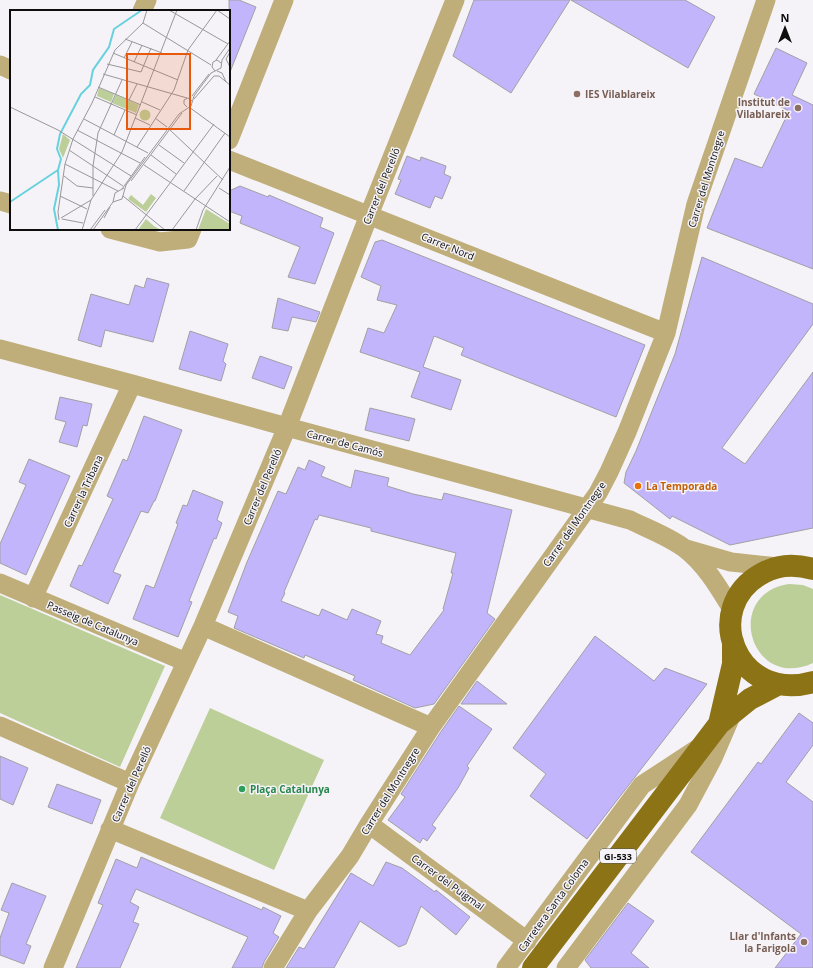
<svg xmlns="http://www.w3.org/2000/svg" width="813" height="968" font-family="'Open Sans',sans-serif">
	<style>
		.green { fill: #bccf98 }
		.building { fill: #c3b5fb; stroke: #a1a0a4; fill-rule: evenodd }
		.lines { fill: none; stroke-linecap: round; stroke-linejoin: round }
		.street { stroke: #bfae7a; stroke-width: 19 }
		.primary { stroke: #8c7316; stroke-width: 22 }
		.education-dot { fill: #8d6e63; stroke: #f5f3f7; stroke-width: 1.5 }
		.food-dot { fill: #e8710a; stroke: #f5f3f7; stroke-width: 1.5 }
		.leisure-dot { fill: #2e9e5b; stroke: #f5f3f7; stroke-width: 1.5 }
		.labels { text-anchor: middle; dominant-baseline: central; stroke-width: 3; stroke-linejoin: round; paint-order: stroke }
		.shield { fill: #f5f3f7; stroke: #535254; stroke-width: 1 }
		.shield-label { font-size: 9px; font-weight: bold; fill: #0d0d0e }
		.education-label { font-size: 10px; font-weight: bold; fill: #785e54; stroke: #f5f3f7; text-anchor: end }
		.street-label { font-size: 10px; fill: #0d0d0e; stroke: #f5f3f7 }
		.food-label { font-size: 10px; font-weight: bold; fill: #c56008; stroke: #f5f3f7; text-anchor: start }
		.leisure-label { font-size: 10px; font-weight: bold; fill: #27864d; stroke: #f5f3f7; text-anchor: start }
		.inset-river { fill: none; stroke: #67d1dd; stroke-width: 2 }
		.inset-road { fill: none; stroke: #98979a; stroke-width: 1 }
		.view { fill: #e8590c; fill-opacity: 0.15; stroke: #e8590c; stroke-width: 2 }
		.inset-edge { fill: none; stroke: #0d0d0e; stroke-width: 2 }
	</style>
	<rect width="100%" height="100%" fill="#f5f3f7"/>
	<!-- green -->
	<path class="green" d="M789,584L803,585L813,589V663C751,692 722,594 789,584Z
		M0,595L165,666L120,767L0,713Z
		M210,708L324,760L274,870L160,818Z"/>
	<!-- building -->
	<path class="building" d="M229,0H239L256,7L230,72Z
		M474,0H570L511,93L453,56Z
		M571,0H685L715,17L688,68Z
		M776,48L807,63L792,95L813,105V269L707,228L735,158L762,168L789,111L754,94Z
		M407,156L420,161L421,157L446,166L444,174L451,177L442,199L435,196L430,208L395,194L401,180L398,179Z
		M240,186L268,197L269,195L323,218L320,227L334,233L315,284L288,277L300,247L240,223L242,216L229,211V191Z
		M382,240L645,345L616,417L461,355L464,348L434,336L423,367L461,380L451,410L411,397L420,372L360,352L368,328L384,333L397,305L377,300L381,286L361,277L375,242Z
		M702,257L813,304V324L722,448L745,464L813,372V528L730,545L672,516L670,519L624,483L626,472L636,451L675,354Z
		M147,278L169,284L153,342L105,330L101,347L78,340L91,294L129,305L135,285L144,288Z
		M278,298L320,312L316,322L292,317L288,331L272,328Z
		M190,331L228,344L223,361L226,364L221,381L179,369Z
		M260,356L292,367L284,389L252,378Z
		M60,397L92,404L87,426L83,425L77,447L59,442L66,422L55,419Z
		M370,408L415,419L409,441L365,430Z
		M144,416L182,430L155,501H154L148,513L141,511L113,572L121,575L108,604L70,586L79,565L82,566L113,499L107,496L123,459L127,461Z
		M29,459L70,476L26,575L0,563V544L26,485L19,482Z
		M309,460L325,467L321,476L351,488L355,470L389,478L387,486L413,494L442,500L444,493L512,510L487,613L495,619L434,704L415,708L353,680L355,676L348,673L305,655L304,658L234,628L238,616L228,612L247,562L278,491L286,494L298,467L305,470ZM319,515L371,528V531L456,553L451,573H453L443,609L444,610L410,655L381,643L383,636L376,634L381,621L352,609L347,620L322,609L319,616L281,601L285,593L284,592L315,519L317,520Z
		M193,490L223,502L217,520L222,523L216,539L214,538L189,601L192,602L178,637L133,619L146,585L154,588L178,524L176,523L183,505L187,506Z
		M595,636L654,681L665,668L707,684L587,839L530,796L546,774L513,748Z
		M477,681L507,704H461Z
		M459,706L492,729L467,766L469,768L458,788L432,825L436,828L427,841L423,838L420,843L388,820L405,797L401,794L440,733Z
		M799,713L813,723V745L786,782L813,802V968H775L801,934L691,852L758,762L761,764Z
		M0,756L28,768L13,805L0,799Z
		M57,784L101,800L92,824L48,807Z
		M141,857L262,910L263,907L281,916L273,933L279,937L264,962L262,968H232L248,937L136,889L130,902L139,907L133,922L139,924L120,968H76L103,905L98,903L116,859L137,868Z
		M386,862L402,868L435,892L436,890L470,917L456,935L421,906L406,944L399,947L360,921L334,968H286L299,947L304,949L351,873L373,886Z
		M12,883L46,896L26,944L31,946L24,964L0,955V938L9,913L1,910Z
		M628,903L654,921L631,953L649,968H591L585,960Z"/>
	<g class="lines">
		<!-- street -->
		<path class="street" d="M142,11L147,0
			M0,65L11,70
			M229,140L284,0
			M229,160L666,333
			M0,201L11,204
			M110,229L160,242L188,239L192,229
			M0,349L132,384L287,427L630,520C648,529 668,536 684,548C706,565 719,588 733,611
			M686,549L731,562L779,567
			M0,583L186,662
			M33,598L132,384
			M203,626L431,727
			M0,726L130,783
			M369,824L527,941
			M110,829L308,911
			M53,968L130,783L203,626L287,427L369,215L455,0
			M273,968L308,911L350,856L369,824L431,727L598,493L609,472L627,432L666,333L696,204L766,0
			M506,968L642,785L700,747
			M566,968L688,805L713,758L732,714"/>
		<!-- primary -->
		<path class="primary" d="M813,569C796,564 779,564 763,573C699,607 736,704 813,682
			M719,724L733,664V642
			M533,968L719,724L750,699L777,685"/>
	</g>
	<!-- markers -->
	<g class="education-dot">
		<circle cx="577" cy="94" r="4"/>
		<circle cx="798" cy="108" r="4"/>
		<circle cx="804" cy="942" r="4"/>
	</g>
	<circle class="food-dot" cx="638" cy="486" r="4"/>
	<circle class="leisure-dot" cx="242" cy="789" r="4"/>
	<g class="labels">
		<!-- shield labels -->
		<rect class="shield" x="600" y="849" width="36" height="14" rx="3"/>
		<g class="shield-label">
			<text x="618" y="856">GI-533</text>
		</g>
		<!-- education labels -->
		<g class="education-label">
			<text x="585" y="94" text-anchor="start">IES Vilablareix</text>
			<text x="790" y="102">Institut de<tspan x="790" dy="12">Vilablareix</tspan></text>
			<text x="796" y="936">Llar d'Infants<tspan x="796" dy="12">la Farigola</tspan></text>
		</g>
		<!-- street labels -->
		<g class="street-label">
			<text transform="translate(706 179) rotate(-73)">Carrer del Montnegre</text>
			<text transform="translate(381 186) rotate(-68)">Carrer del Perelló</text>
			<text transform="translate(448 246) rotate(22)">Carrer Nord</text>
			<text transform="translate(345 443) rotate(15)">Carrer de Camós</text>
			<text transform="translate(262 487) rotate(-67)">Carrer del Perelló</text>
			<text transform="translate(83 491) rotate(-65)">Carrer la Tribana</text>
			<text transform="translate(574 524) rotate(-55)">Carrer del Montnegre</text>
			<text transform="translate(93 623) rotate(23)">Passeig de Catalunya</text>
			<text transform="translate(131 784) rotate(-66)">Carrer del Perelló</text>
			<text transform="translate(390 791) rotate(-58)">Carrer del Montnegre</text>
			<text transform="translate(448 882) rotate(36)">Carrer del Puigmal</text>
			<text transform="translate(553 905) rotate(-54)">Carretera Santa Coloma</text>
		</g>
		<!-- food labels -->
		<g class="food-label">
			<text x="646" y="486">La Temporada</text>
		</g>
		<!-- leisure labels -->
		<g class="leisure-label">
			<text x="250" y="789">Plaça Catalunya</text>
		</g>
	</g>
	<!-- overview -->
	<g transform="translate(10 10)">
		<rect width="220" height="220" fill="#f5f3f7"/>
		<path d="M89,78L104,84L101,92L87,86ZM106,85L129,95L126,103L102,93ZM129.5 105a5.5 5.5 0 1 1 11 0a5.5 5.5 0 1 1-11 0ZM53,124L60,130L53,148L49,139ZM141,184L146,188L136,202L118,189L121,185L133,195ZM196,199L220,214V220H188ZM136,209L144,216L151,220H128Z" fill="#bccf98"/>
		<path class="inset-river" d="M48,160L49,175L44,199L48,220M0,192L48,160L51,149L47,139L50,124L71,84L80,75L83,60L99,37L104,19L132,0"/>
		<path class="inset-road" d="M159,0L218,34M207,0L220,9M133,13L201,55M115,29L152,43M220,42L216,49L220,57M103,43L168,70M114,48L122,32M206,50L220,31M124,52L132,35M97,54L131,62L141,38M205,61L202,57L203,52L207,50L211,53M207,61L212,63L216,72M93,64L177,88M88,77L131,95M182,86L199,64M85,87L127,105M184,89L204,66H209L220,75M119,90L127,74M132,92L150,100M0,97L48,120L121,166M177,97L174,94V90L178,88L182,91M179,97L220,127M125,108L140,115M145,108L157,117M74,109L138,143M67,120L130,153M160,120L213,170M104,125L115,100M149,135L174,153M127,137L164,80L178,40L207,0M59,140L113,176M141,145L166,164M55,154L108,181M134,155L220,212M54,166L67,176L83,178M121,171L172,103M209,178L220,185M112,179L135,147M174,181L215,123M50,186L77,199M83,186V156L88,123L112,70M113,186L155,220M103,192L112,189L116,175L169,104L181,96L184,86L201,63L211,58L212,50L220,38M51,208L81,190M94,208L100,197M52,209L73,213M49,210L48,202L55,154L63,129L82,93L105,40L133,13L137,0M72,220L81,190L112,142L167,0M80,220L95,200M83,220L103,192L105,183L114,178M125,220L204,114M162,220L185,189L207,166M186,220L193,200L220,157"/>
		<path class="view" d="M117,44H180V119H117Z"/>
		<rect width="220" height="220" class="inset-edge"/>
	</g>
	<!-- north arrow -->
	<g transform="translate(785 28)" stroke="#f5f3f7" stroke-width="3" paint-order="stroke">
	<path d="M0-3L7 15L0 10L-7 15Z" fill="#0d0d0e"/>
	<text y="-6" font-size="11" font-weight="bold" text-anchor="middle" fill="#0d0d0e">N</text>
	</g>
</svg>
